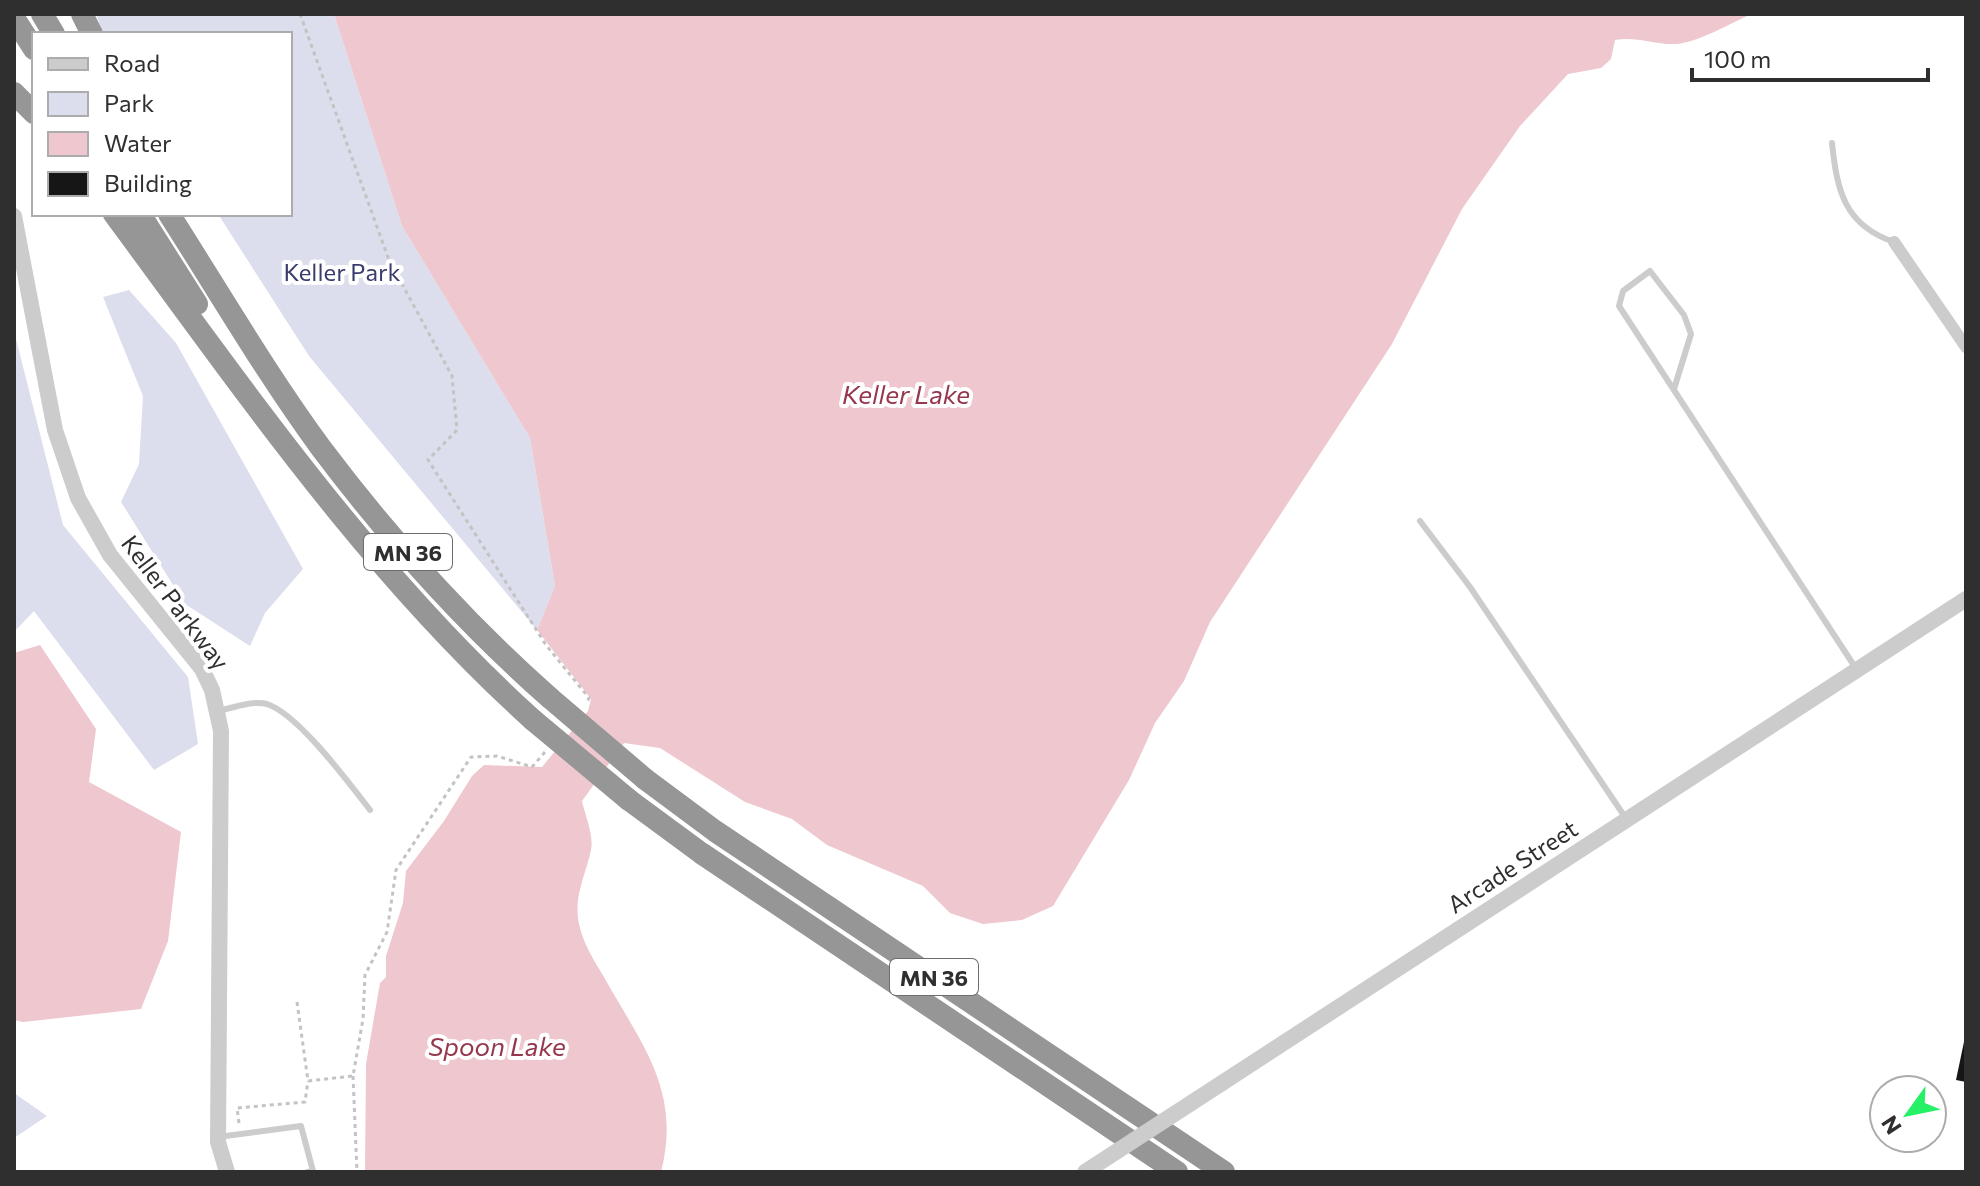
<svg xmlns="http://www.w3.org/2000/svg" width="1980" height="1186" font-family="Commissioner,sans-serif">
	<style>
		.green { fill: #dcdeed }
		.water { fill: #eec7cf }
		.building { fill: #161616 }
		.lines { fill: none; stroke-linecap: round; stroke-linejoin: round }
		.path { stroke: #c3c3c3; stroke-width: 3; stroke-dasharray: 4 4; stroke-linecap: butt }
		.service { stroke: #ccc; stroke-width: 6 }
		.minor { stroke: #ccc; stroke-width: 12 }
		.tertiary { stroke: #ccc; stroke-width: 16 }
		.motorway { stroke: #969696; stroke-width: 22 }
		.tertiary-bridge { stroke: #ccc; stroke-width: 16 }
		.motorway-bridge { stroke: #969696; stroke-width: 22 }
		.labels { text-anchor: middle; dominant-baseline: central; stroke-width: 8; stroke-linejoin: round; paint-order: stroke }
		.shield { fill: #fff; stroke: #6d6d6d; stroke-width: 2 }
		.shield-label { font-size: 22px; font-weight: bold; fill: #2f2f2f }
		.park-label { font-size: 24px; fill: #393d6d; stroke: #fff }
		.street-label { font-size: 24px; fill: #2f2f2f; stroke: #fff }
		.water-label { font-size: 26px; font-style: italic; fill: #96374d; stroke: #fff }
	</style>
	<rect width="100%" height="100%" fill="#fff"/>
	<!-- green -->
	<path class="green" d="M96,14H334L402,226L530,438L555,586L537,630L309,356L218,214H290V34H103Z
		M129,290L176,343L303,569L265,613L250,646L185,604L121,502L139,464L143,396L103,297Z
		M14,331L63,525L188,677L198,744L154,770L34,611L14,632Z
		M14,1093L47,1116L14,1138Z"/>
	<!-- water -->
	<path class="water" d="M334,14H1752C1730,23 1700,42 1676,44C1655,45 1636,36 1615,40L1611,59L1601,68L1568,74L1520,126L1462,209L1392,344L1210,622L1184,681L1155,723L1129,780L1053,906L1022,920L983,924L950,913L923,886L827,845L792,819L745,802L660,748L624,743L582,801C585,815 594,836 591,850C585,878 572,898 580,928C584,945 595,962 604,977C641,1044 682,1090 661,1172H365L366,1064L380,983L386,977V956L403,903L406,871L444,821L472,776L484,765L542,767L588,711L591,699L537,630L555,586L530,438L402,226Z
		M40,645L96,729L89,782L181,832L168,941L141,1009L23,1022L14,1020V653Z"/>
	<!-- building -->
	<path class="building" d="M1965,1037H1966V1082L1956,1080Z"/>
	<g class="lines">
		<!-- path -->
		<path class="path" d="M300,14L389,260L452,376L457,430L428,460L546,645L589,698L586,704
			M297,1002L308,1081L353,1076L363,1019L365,975L387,932L396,870L471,757L497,756L532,767L545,752
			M353,1076L357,1172
			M239,1123L237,1108L305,1102L308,1081"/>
		<!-- service -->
		<path class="service" d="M1832,143C1837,190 1844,225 1894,242
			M1674,389L1691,334L1684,315L1650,271L1623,291L1619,306L1855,667
			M1420,521L1470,587L1625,817
			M218,711C232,708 253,700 267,704C298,714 349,783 370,810
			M218,1137L301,1126L313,1171L307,1172"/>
		<!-- minor -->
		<path class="minor" d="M1894,242L1966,347"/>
		<!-- tertiary -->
		<path class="tertiary" d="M14,216L55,430L78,498L110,555L202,669L212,690L221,731L218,1142L227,1172
			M1222,1083L1966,599"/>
		<!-- motorway -->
		<path class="motorway" d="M42,14L54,34
			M82,14L92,34
			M14,18L34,49
			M14,93L34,113
			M114,214C245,391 369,572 533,720
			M140,214L197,304
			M169,214C219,292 266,373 321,448C388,537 466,624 550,698
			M645,779L715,831L1224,1172
			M629,800L701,853L1177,1172"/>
		<!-- tertiary-bridge -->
		<path class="tertiary-bridge" d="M1085,1172L1222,1083"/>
		<!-- motorway-bridge -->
		<path class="motorway-bridge" d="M550,698L645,779
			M533,720L629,800"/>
	</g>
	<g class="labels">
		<!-- shield labels -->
		<g class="shield">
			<rect x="364" y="534" width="88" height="36" rx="6"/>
			<rect x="890" y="959" width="88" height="36" rx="6"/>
		</g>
		<g class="shield-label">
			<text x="408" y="552">MN 36</text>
			<text x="934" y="977">MN 36</text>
		</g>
		<!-- park labels -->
		<g class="park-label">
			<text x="342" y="271">Keller Park</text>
		</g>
		<!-- street labels -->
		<g class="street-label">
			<text transform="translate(176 602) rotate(53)">Keller Parkway</text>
			<text transform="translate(1512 866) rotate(-33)">Arcade Street</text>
		</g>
		<!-- water labels -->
		<g class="water-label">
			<text x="906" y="393">Keller Lake</text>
			<text x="497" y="1045">Spoon Lake</text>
		</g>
	</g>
	<!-- border -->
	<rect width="1980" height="1186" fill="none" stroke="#2f2f2f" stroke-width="32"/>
	<!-- legend -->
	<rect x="32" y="32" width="260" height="184" fill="#ffffff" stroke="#acacac" stroke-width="2"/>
	<rect x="48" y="58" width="40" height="12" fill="#cccccc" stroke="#acacac" stroke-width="2"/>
	<text x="104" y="72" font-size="24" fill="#2f2f2f">Road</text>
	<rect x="48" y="92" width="40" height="24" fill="#dcdeed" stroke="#acacac" stroke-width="2"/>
	<text x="104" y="112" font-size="24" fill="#2f2f2f">Park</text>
	<rect x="48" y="132" width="40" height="24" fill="#eec7cf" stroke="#acacac" stroke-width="2"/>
	<text x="104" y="152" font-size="24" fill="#2f2f2f">Water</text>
	<rect x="48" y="172" width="40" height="24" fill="#161616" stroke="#acacac" stroke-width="2"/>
	<text x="104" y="192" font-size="24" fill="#2f2f2f">Building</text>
	<!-- north arrow -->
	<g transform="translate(1908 1114) rotate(237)"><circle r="38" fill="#ffffff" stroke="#acacac" stroke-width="2"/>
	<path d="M0-6L14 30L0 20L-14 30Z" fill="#26f066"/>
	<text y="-12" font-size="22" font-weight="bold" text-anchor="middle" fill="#2f2f2f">N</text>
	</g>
	<!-- scale -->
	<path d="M1692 68v12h236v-12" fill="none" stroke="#2f2f2f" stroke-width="4"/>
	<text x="1704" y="68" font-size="24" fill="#2f2f2f" stroke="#ffffff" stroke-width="6" paint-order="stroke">100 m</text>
</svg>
